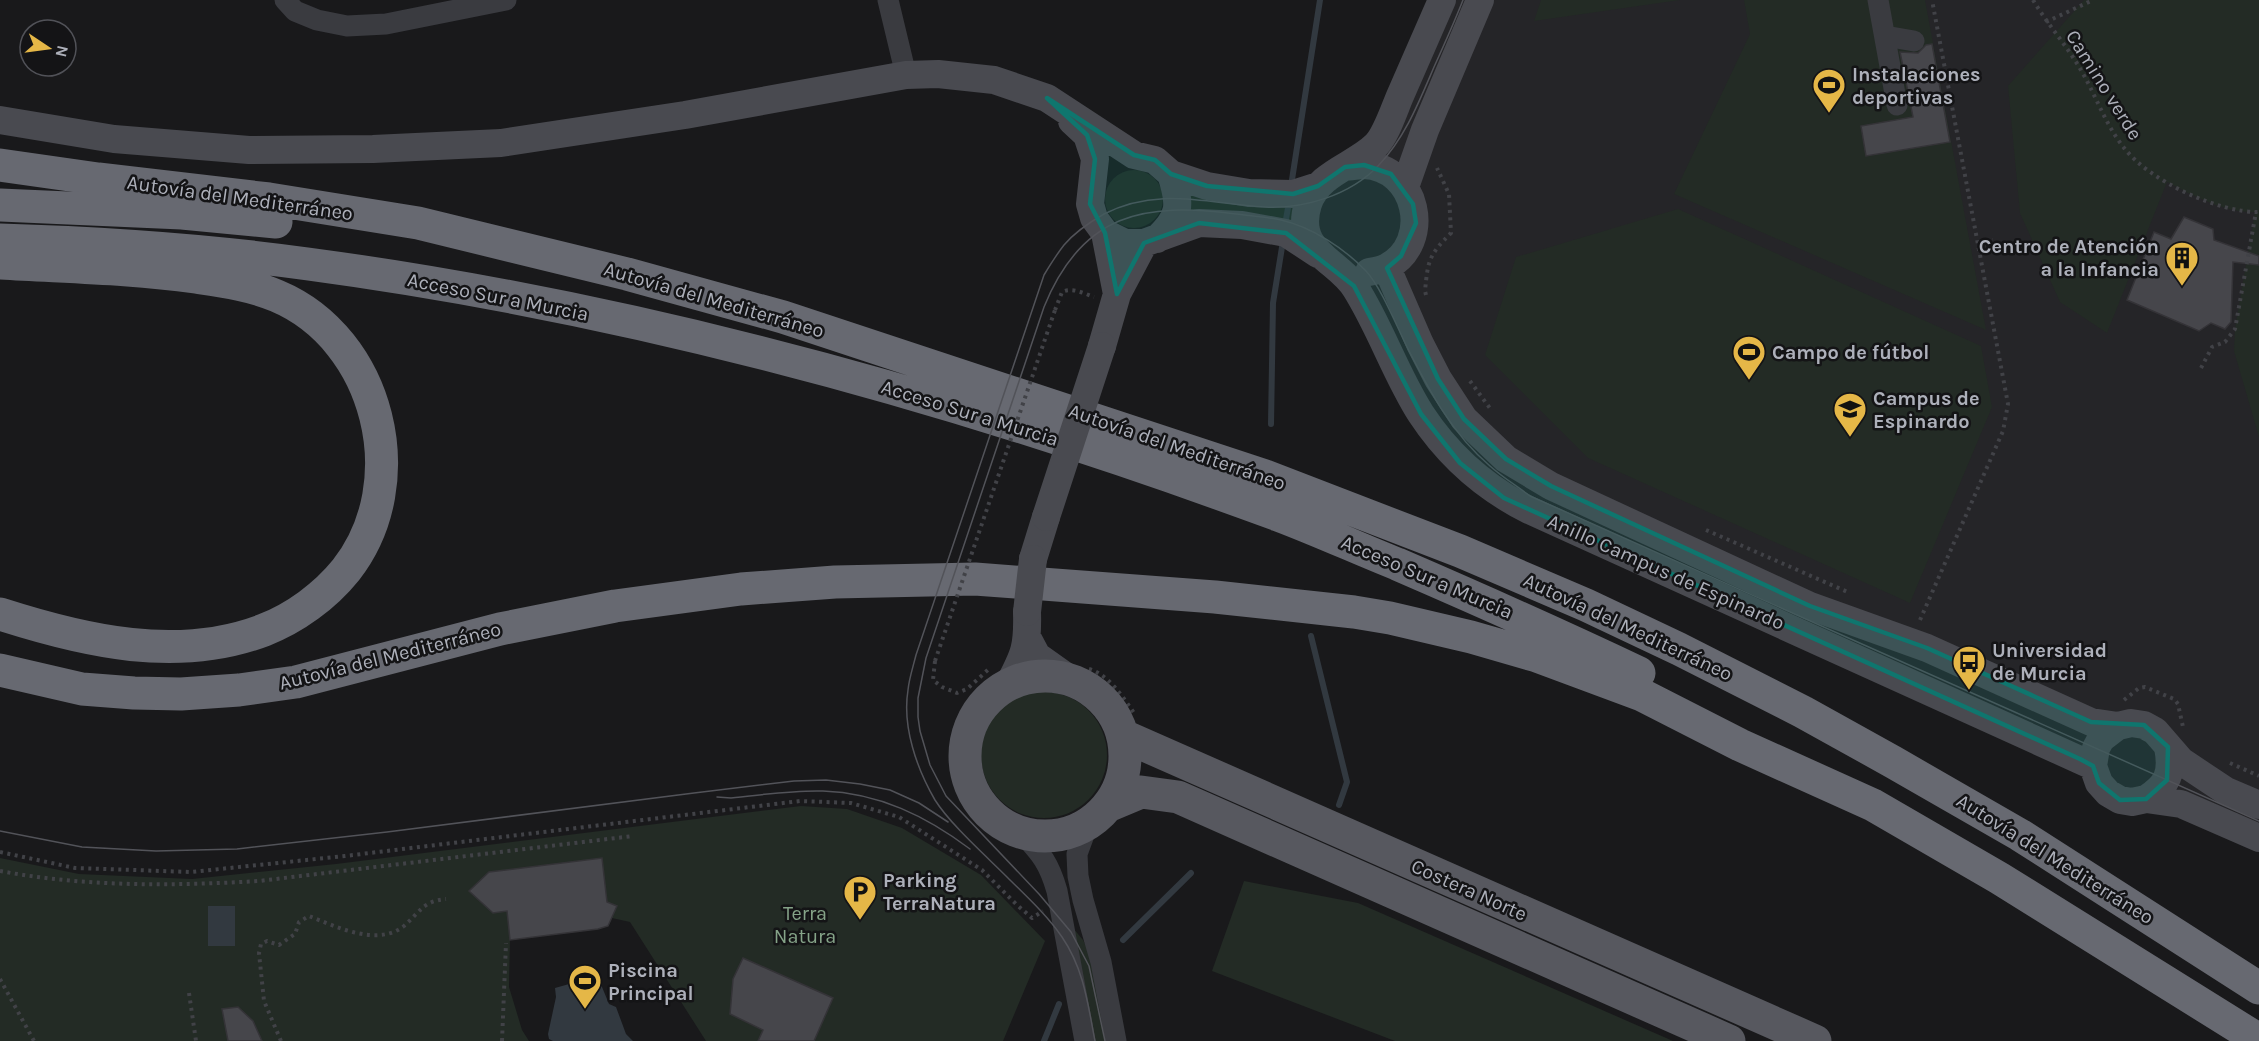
<svg xmlns="http://www.w3.org/2000/svg" width="2259" height="1041" font-family="Karla,sans-serif">
	<style>
		.built { fill: #252528 }
		.green { fill: #232b25 }
		.water { fill: #323940 }
		.lines { fill: none; stroke-linecap: round; stroke-linejoin: round }
		.stream { stroke: #323940; stroke-width: 6 }
		.building { fill: #46464b; stroke: #343337; stroke-width: 1.5 }
		.path { stroke: #414247; stroke-width: 4; stroke-dasharray: 3 4.5; stroke-linecap: butt }
		.street { stroke: #3a3b40; stroke-width: 21 }
		.secondary { stroke: #494a50; stroke-width: 28 }
		.primary { stroke: #57585f; stroke-width: 33 }
		.highway { stroke: #676971; stroke-width: 33 }
		.tram { stroke: #525359; stroke-width: 1.5 }
		.path-bridge { stroke: #414247; stroke-width: 4; stroke-dasharray: 3 4.5; stroke-linecap: butt }
		.secondary-bridge { stroke: #494a50; stroke-width: 28 }
		.marked { fill: #0f766e; fill-opacity: 0.2; stroke: #0f766e; stroke-width: 4.5; stroke-linejoin: round }
		.labels { text-anchor: middle; dominant-baseline: central; stroke-width: 5; stroke-linejoin: round; paint-order: stroke }
		.poi-label { font-size: 20px; font-weight: bold; fill: #adb0ba; stroke: #141416; text-anchor: start }
		.street-label { font-size: 20px; fill: #adb0ba; stroke: #141416 }
		.park-label { font-size: 20px; fill: #85a388; stroke: #141416 }
	</style>
	<rect width="100%" height="100%" fill="#19191b"/>
	<!-- built -->
	<path class="built" d="M1442,0H2259V838L2099,783L1460,463L1334,267L1308,203L1377,144Z"/>
	<!-- green -->
	<path class="green" d="M1541,0H1680L1534,21Z
		M1744,0H1925L1986,330L1674,194L1750,34Z
		M2084,0H2259V437L2234,351L2235,329L2255,212C2225,213 2194,196 2167,182L2107,333L2060,302L2020,213L2008,86Z
		M1105 199a29 29 0 1 1 58 0a29 29 0 1 1-58 0Z
		M1190,191L1304,199L1299,232L1187,216Z
		M1678,209L1981,346L1992,407L1910,603L1588,458L1485,355L1516,257Z
		M981 755a63 63 0 1 1 126 0a63 63 0 1 1-126 0Z
		M801,806L847,809L902,828L981,875L1045,941L1003,1041H706L630,922L612,918L608,926L598,929L510,940L509,987L522,1030L529,1041H0V858L79,874L192,879L336,864Z
		M1244,881L1358,903L1673,1041H1395L1212,971Z
		M1068,922L1083,940L1095,965L1112,1041H1090Z"/>
	<!-- water -->
	<path class="water" d="M208,906H235V946H208Z
		M594,977L602,987L609,1004L616,1007L626,1034L633,1041H553L549,1039L548,1034L556,997L555,988Z"/>
	<g class="lines">
		<!-- stream -->
		<path class="stream" d="M1291,186L1320,0
			M1285,225L1289,202
			M1271,424L1273,303L1283,241
			M1311,636L1347,782L1339,805
			M1123,940L1191,873
			M1044,1041L1059,1004"/>
	</g>
	<!-- building -->
	<path class="building" d="M1932,44L1950,142L1866,156L1861,126L1913,117L1900,52L1918,53L1926,45Z
		M2184,217L2213,229L2214,240L2259,256V265L2233,262L2231,322L2225,329L2211,323L2199,331L2127,300L2154,232L2171,239Z
		M602,858L607,902L617,906L608,926L598,929L510,940L507,911L493,913L469,891L489,872Z
		M743,958L833,998L814,1041H758L763,1030L730,1014L733,979Z
		M238,1007L253,1021L262,1041H228L222,1009Z"/>
	<g class="lines">
		<!-- path -->
		<path class="path" d="M2033,0C2048,25 2068,47 2082,72C2097,98 2106,126 2125,149C2150,181 2219,213 2259,212
			M2046,22L2093,0
			M1978,243L1993,240
			M1426,295L1425,291C1428,260 1429,255 1451,233L1449,194L1437,168
			M1055,310L1062,292C1072,287 1083,293 1094,297
			M2201,368L2212,347L2225,342L2235,329L2256,212
			M1470,381L1492,411
			M1706,530L1850,593
			M1920,620L2003,431L2008,404L1932,0
			M935,661L933,680L942,687L957,693L967,689L990,668
			M1089,669C1109,675 1122,696 1134,713
			M2124,700L2139,688L2145,687L2174,699L2178,704L2183,727
			M2230,763L2259,776
			M0,852L75,868L191,872L345,856L800,801L851,803L899,817L982,870L1017,905L1032,918L1043,911
			M0,871C85,887 173,886 259,881L633,836
			M0,979L34,1041
			M189,993L196,1041
			M281,1041L264,1001L259,953L261,944L267,941L279,945L295,934L299,922L309,916C337,927 377,947 404,926C420,912 423,901 446,899
			M502,1041L506,943"/>
		<!-- street -->
		<path class="street" d="M285,0L295,11L317,20L347,26L386,24L506,0
			M888,0L906,75
			M1878,0L1897,105
			M1885,36L1914,41
			M1088,824L1077,854L1078,876L1083,900L1101,962L1116,1041
			M1022,833C1042,855 1049,863 1057,891L1085,1041"/>
		<!-- secondary -->
		<path class="secondary" d="M1442,0C1428,32 1414,64 1400,96C1394,110 1386,135 1376,145C1355,166 1318,173 1308,204C1293,252 1338,259 1356,289C1381,329 1396,375 1421,414C1448,455 1485,488 1529,510L2093,766
			M0,120L114,139L249,150L373,149L501,143L685,115L906,75L938,74L994,80L1047,98L1134,155L1155,160L1171,174L1207,186L1249,193L1293,194L1318,186
			M1072,121L1087,135L1095,159L1090,204L1094,218L1105,233L1117,294
			M1345,167C1351,167 1358,165 1364,165C1417,167 1434,242 1387,267C1382,270 1375,271 1369,272
			M1405,187L1425,130L1480,0
			M1105,233L1125,243H1144L1199,223L1242,225L1286,233L1318,254
			M1157,239C1181,216 1181,205 1171,174
			M1387,268L1420,344L1438,379L1464,419L1506,459L1551,486L1810,606L1927,648L2091,722L2118,726
			M1102,346L1117,294L1144,243
			M1033,559L1046,517
			M1028,639L1037,656L1068,678
			M1009,684C1025,654 1028,646 1027,612
			M2146,799C2168,785 2173,773 2168,747
			M2259,805L2226,791L2181,761L2155,731L2144,725L2131,723L2118,726L2101,739L2096,748L2093,766L2099,783L2108,793L2120,800L2132,802L2146,799L2181,804L2259,838"/>
		<!-- primary -->
		<path class="primary" d="M965 756a80 80 0 1 1 160 0a80 80 0 1 1-160 0Z
			M1124,736L1815,1041
			M1110,805L1141,792L1178,797L1729,1041"/>
		<!-- highway -->
		<path class="highway" d="M0,165L98,179L269,199L418,223L627,274L783,317L1265,476L1460,551L1586,605L1679,649L1803,712L1893,762L2020,835L2259,988
			M0,205L182,213L276,222
			M0,240C103,243 206,250 308,264C637,308 967,400 1278,515C1318,530 1357,548 1397,564C1478,599 1559,635 1639,673
			M0,263C65,267 131,268 195,277C222,281 252,285 277,296C379,339 415,482 346,570C325,596 295,618 264,630C178,663 84,641 0,614
			M0,670L82,689L134,693L181,694L239,690L296,682L500,629L615,606L741,589L835,582L975,579L1215,597L1354,612L1390,618L1471,637L1537,656L1642,695L1740,745L1873,805L1999,878L2259,1040"/>
		<!-- tram -->
		<path class="tram" d="M717,797L731,798C762,795 792,790 823,791C879,793 926,816 970,849
			M0,831L82,847L156,851L237,849L387,832L694,793L794,781L826,780L860,784L890,790L919,803L948,822
			M1095,1041C1088,1005 1084,969 1062,937C1047,915 1026,896 1007,877C986,856 950,824 935,800C917,769 902,727 908,690C909,679 913,667 916,655L1044,275C1050,265 1057,254 1064,245C1075,232 1090,222 1104,214C1159,186 1208,204 1265,207C1305,209 1350,195 1378,166C1405,138 1419,102 1434,67C1444,45 1454,23 1463,0
			M1105,1041L1089,966L1071,932L1039,894L946,796L930,765L920,731L918,717V698L926,658L1044,307C1082,213 1144,202 1236,214C1251,216 1267,217 1281,220C1312,227 1345,249 1366,271C1381,287 1397,327 1407,347C1429,390 1452,434 1490,466C1502,477 1517,486 1530,496L2259,821"/>
		<!-- path-bridge -->
		<path class="path-bridge" d="M935,661L1055,310"/>
		<!-- secondary-bridge -->
		<path class="secondary-bridge" d="M1046,517L1102,346
			M1027,612L1033,559"/>
	</g>
	<!-- marked area -->
	<path class="marked" d="M1047,98L1134,155L1155,160L1171,174L1207,186L1293,194L1318,186L1345,167L1364,165L1391,174L1413,204L1416,223L1401,256L1387,268L1438,379L1464,419L1506,459L1551,486L1810,606L1927,648L2091,722L2144,725L2168,747L2167,780L2146,799L2120,800L2099,783L2093,766L2080,759L1504,498L1460,463L1421,414L1354,286L1286,233L1199,223L1144,243L1117,294L1105,233L1090,204L1095,159L1087,135Z"/>
	<!-- icons -->
	<defs>
		<g id="stadium-pin" transform="scale(1.725)"><path d="M0 17L-7.5 6A9.5 9.5 0 1 1 7.5 6Z" fill="#e5b747" stroke="#141416"/><path d="M0-5a6.5 5 0 1 0 0 10a6.5 5 0 1 0 0-10ZM-3.5-1.8h7v3.6h-7Z" fill="#111"/></g>
		<g id="building-pin" transform="scale(1.725)"><path d="M0 17L-7.5 6A9.5 9.5 0 1 1 7.5 6Z" fill="#e5b747" stroke="#141416"/><path d="M-4-6H4V6H1V3H-1V6H-4ZM-2.5-4.3h1.7v1.8h-1.7ZM.8-4.3h1.7v1.8H.8ZM-2.5-1h1.7V.8h-1.7ZM.8-1h1.7V.8H.8Z" fill="#111"/></g>
		<g id="university-pin" transform="scale(1.725)"><path d="M0 17L-7.5 6A9.5 9.5 0 1 1 7.5 6Z" fill="#e5b747" stroke="#141416"/><path d="M0-5L7-2L0 1L-7-2ZM-4 1L0 2.5L4 1V4Q0 6-4 4Z" fill="#111"/></g>
		<g id="bus-pin" transform="scale(1.725)"><path d="M0 17L-7.5 6A9.5 9.5 0 1 1 7.5 6Z" fill="#e5b747" stroke="#141416"/><path d="M-5-6H5V4H4V6H2V4H-2V6H-4V4H-5ZM-3.5-4V0h7V-4ZM-3.5 1.2v1.5H-2V1.2ZM2 1.2v1.5H3.5V1.2Z" fill="#111"/></g>
		<g id="parking-pin" transform="scale(1.725)"><path d="M0 17L-7.5 6A9.5 9.5 0 1 1 7.5 6Z" fill="#e5b747" stroke="#141416"/><path d="M-3.5-5.5H1a3.5 3.5 0 0 1 0 7H-1V5.5H-3.5ZM-1-3.4V-.6H.8a1.4 1.4 0 0 0 0-2.8Z" fill="#111"/></g>
	</defs>
	<g fill-rule="evenodd">
		<use href="#stadium-pin" x="1829" y="85"/>
		<use href="#building-pin" x="2182" y="258"/>
		<use href="#stadium-pin" x="1749" y="352"/>
		<use href="#university-pin" x="1850" y="409"/>
		<use href="#bus-pin" x="1969" y="662"/>
		<use href="#parking-pin" x="860" y="892"/>
		<use href="#stadium-pin" x="585" y="981"/>
	</g>
	<g class="labels">
		<!-- poi labels -->
		<g class="poi-label">
			<text x="1852" y="74">Instalaciones<tspan x="1852" dy="23">deportivas</tspan></text>
			<text x="2159" y="246" text-anchor="end">Centro de Atención<tspan x="2159" dy="23">a la Infancia</tspan></text>
			<text x="1772" y="352">Campo de fútbol</text>
			<text x="1873" y="398">Campus de<tspan x="1873" dy="23">Espinardo</tspan></text>
			<text x="1992" y="650">Universidad<tspan x="1992" dy="23">de Murcia</tspan></text>
			<text x="883" y="880">Parking<tspan x="883" dy="23">TerraNatura</tspan></text>
			<text x="608" y="970">Piscina<tspan x="608" dy="23">Principal</tspan></text>
		</g>
		<!-- street labels -->
		<g class="street-label">
			<text transform="translate(2104 85) rotate(58)">Camino verde</text>
			<text transform="translate(240 198) rotate(8)">Autovía del Mediterráneo</text>
			<text transform="translate(498 297) rotate(11)">Acceso Sur a Murcia</text>
			<text transform="translate(714 300) rotate(16)">Autovía del Mediterráneo</text>
			<text transform="translate(970 413) rotate(17)">Acceso Sur a Murcia</text>
			<text transform="translate(1177 447) rotate(19)">Autovía del Mediterráneo</text>
			<text transform="translate(1666 572) rotate(24)">Anillo Campus de Espinardo</text>
			<text transform="translate(1427 577) rotate(23)">Acceso Sur a Murcia</text>
			<text transform="translate(1628 627) rotate(25)">Autovía del Mediterráneo</text>
			<text transform="translate(390 656) rotate(-14)">Autovía del Mediterráneo</text>
			<text transform="translate(2055 859) rotate(32)">Autovía del Mediterráneo</text>
			<text transform="translate(1469 890) rotate(24)">Costera Norte</text>
		</g>
		<!-- park labels -->
		<g class="park-label">
			<text x="805" y="913">Terra<tspan x="805" dy="23">Natura</tspan></text>
		</g>
	</g>
	<!-- north arrow -->
	<g transform="translate(48 48) rotate(103)"><circle r="28" fill="#141416" stroke="#515258" stroke-width="1.5"/>
	<path d="M0-4.5L10 22L0 15L-10 22Z" fill="#e5b747"/>
	<text y="-9" font-size="16" font-weight="bold" text-anchor="middle" fill="#adb0ba">N</text>
	</g>
</svg>
